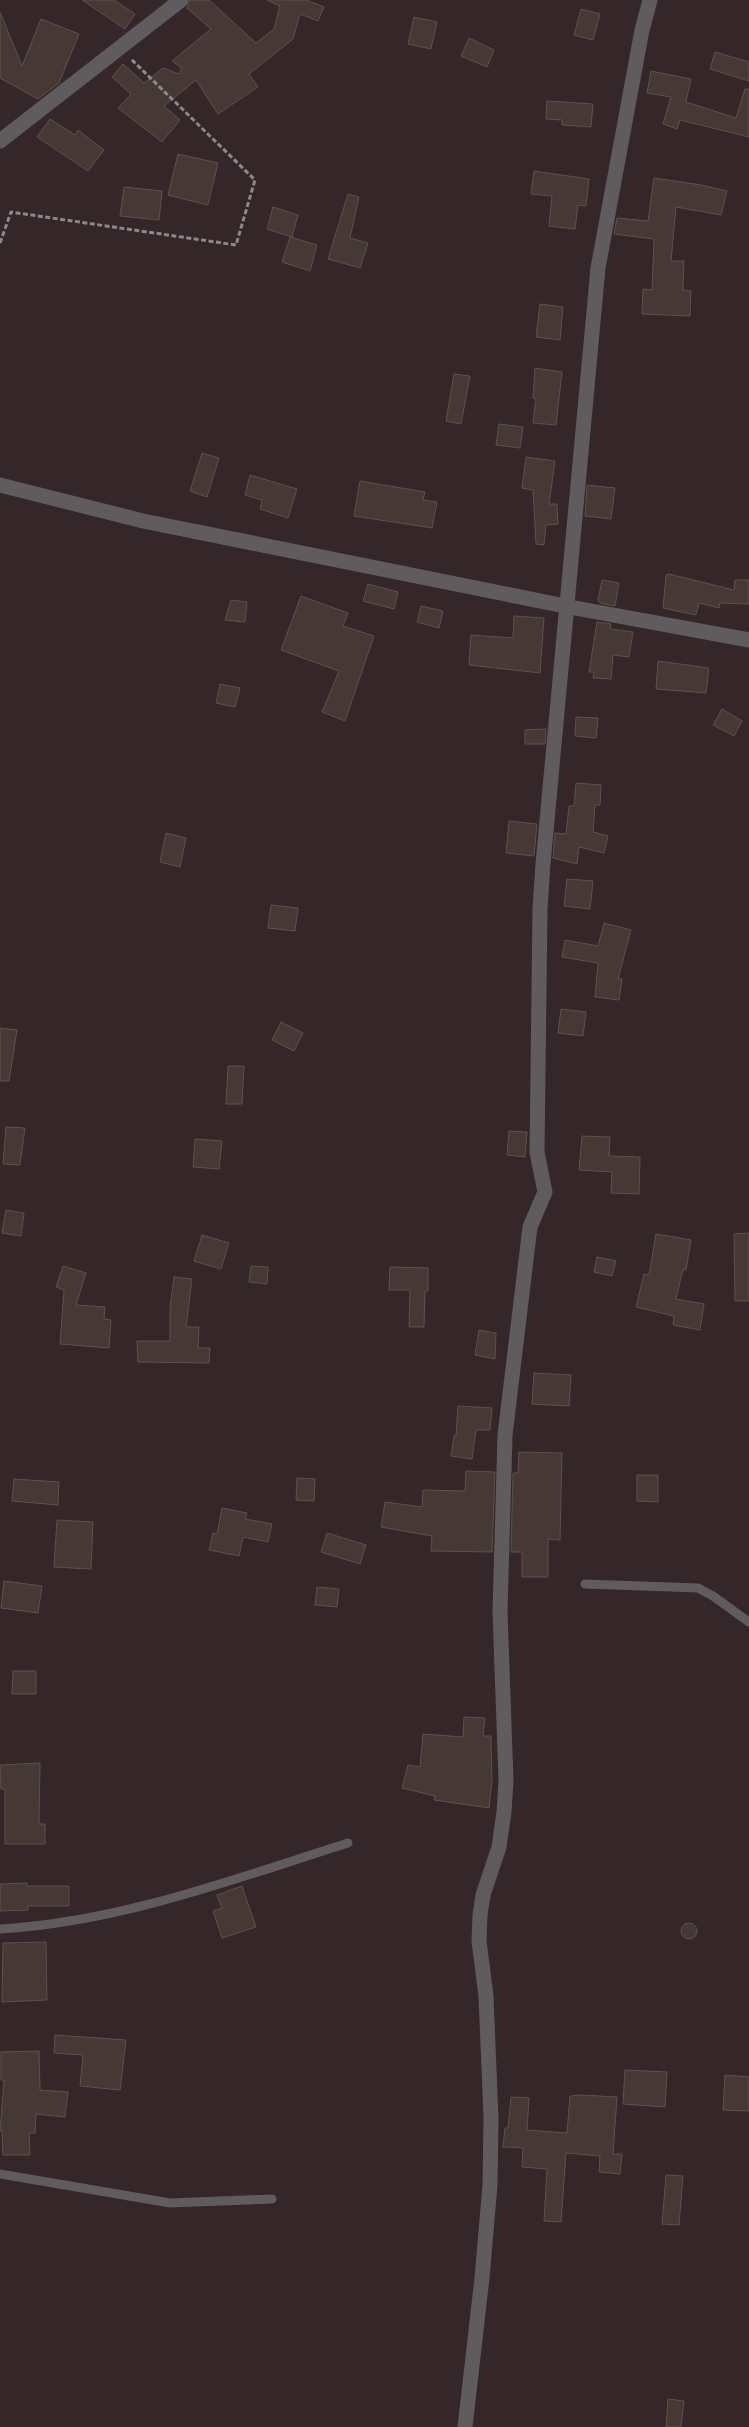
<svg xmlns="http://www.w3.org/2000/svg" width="749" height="2427" font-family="'Source Sans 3',sans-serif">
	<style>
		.building { fill: #463834; stroke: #5f514c }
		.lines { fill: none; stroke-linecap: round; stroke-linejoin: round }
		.path { stroke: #928688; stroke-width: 3; stroke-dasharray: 5 2.5; stroke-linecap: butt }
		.lane { stroke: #605b5f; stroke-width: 9 }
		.street { stroke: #605b5f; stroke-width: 15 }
	</style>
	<rect width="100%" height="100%" fill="#342629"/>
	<!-- building -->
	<path class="building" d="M82,0H114L135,14L125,29Z
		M190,0H209L256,43L274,29L280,6L267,0H306L324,7L318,21L300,14L293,39L249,74L258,87L218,114L196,80L164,106L180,120L162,142L118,108L131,94L112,77L123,64L144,83L163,68L179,74L182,68L172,61L211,29L187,8Z
		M581,9L600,14L593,40L574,35Z
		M0,12L22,66L41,19L79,34L59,83L38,99L0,78Z
		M414,17L437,22L431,49L408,44Z
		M469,38L494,50L487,67L461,56Z
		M715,52L749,62V81L710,69Z
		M651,71L691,79L686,102L736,118L745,89H749V137L680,120L677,129L663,124L671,97L647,93Z
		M547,101L593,104L591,127L562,125V120L546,119Z
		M50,119L75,135L78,130L104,150L88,171L37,137Z
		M178,154L218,163L208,205L168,195Z
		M534,171L589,179L586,206L578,205L575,229L549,226L552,196L531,194Z
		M654,178L701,185L727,191L721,215L676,207L671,261H684L683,290L691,291L690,316L642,314L643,289L652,290L654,239L614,234L617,218L648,221Z
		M124,187L162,191L159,220L120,216Z
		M348,194L359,197L350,238L368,243L360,268L328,259Z
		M273,207L298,215L292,237L267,229Z
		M290,237L317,245L310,271L282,262Z
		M540,304L563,307L560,340L536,337Z
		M535,368L562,372L556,425L533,423L536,399L533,398Z
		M454,374L470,376L461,424L446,421Z
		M499,424L523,427L520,448L496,445Z
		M202,453L219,458L207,497L190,491Z
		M526,457L555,461L549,504H557L558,524L546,525L544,545L536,544L533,490L522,488Z
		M250,475L297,489L288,518L260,509L262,500L245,495Z
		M360,481L425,492L423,500L437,502L432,528L354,516Z
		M587,485L615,488L611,519L585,516Z
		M669,574L734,590L735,580H749V604L720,603L719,608L699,603L696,615L663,608L666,575Z
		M602,580L619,583L615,606L600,603L598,600Z
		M368,584L398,592L394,609L363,601Z
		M301,596L348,613L343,626L374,636L345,721L322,712L339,671L281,650Z
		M231,600L247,602L245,622L225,620Z
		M421,606L443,611L439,628L417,622Z
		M514,616L544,618L540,673L469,665L471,635L513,638Z
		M597,622L611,624L610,629L633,632L629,657L613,655L611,679L593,678L594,672H589Z
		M658,661L709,668L706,693L656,689Z
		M220,684L240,688L235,707L216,703Z
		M722,709L742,721L734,736L713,725Z
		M576,717L598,718L596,738L575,736Z
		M546,729L545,744H525V730Z
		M576,783L601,785L600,805H595L593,832L608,836L604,853L579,847L577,864L553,858L555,833L566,834L569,806H574Z
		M509,821L537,824L534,856L506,853Z
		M166,833L186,838L180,867L160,862Z
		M567,879L593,881L590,909L564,906Z
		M271,905L298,908L295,931L268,928Z
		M604,923L631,930L618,979H622L619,1000L595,997L598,963L562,957L565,940L598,946Z
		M561,1009L586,1012L583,1036L558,1033Z
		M281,1022L303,1033L294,1051L272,1040Z
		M0,1028L17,1030L9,1081H0Z
		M228,1066H244L242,1104H226Z
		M6,1127L25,1128L20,1165L3,1164Z
		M509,1131L527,1132L525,1157L507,1155Z
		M582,1136L610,1137L609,1156L640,1157L639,1194L611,1193L612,1172L579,1170Z
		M195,1139L222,1141L219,1169L193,1167Z
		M6,1210L24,1213L21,1236L2,1233Z
		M749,1233V1301H735L734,1234Z
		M656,1234L691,1240L686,1270L683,1269L676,1299L704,1304L700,1330L673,1325L674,1316L636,1307L644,1274L649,1275Z
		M202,1235L229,1243L221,1269L194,1261Z
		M597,1257L616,1261L612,1276L594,1272Z
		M63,1266L86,1273L76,1305L105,1307L104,1319L111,1320L109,1348L60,1344L64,1290L56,1287Z
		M251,1266L268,1267L267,1284L249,1282Z
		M390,1267L428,1268V1291H425L424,1327H409L410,1290H389Z
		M174,1277L192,1279L186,1327H199L198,1348H210L209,1363L138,1362L137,1341H170V1308Z
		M479,1330L496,1333L495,1359L475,1355Z
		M534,1373L571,1375L569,1406L532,1404Z
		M458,1406L492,1408L490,1430H476L472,1459L451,1456L454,1436H456Z
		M519,1452L562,1453L560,1540L548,1539V1577H522V1552H511L513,1473H518Z
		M466,1471L495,1472L492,1552L431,1551L432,1536L381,1527L385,1502L422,1507L423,1490L465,1491Z
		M637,1475H658V1502L637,1501Z
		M297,1478L315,1479L314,1501L296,1500Z
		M14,1479L59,1482L58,1505L12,1501Z
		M222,1508L247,1513L245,1519L272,1524L268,1542L243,1537L239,1556L209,1550L213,1533L217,1534Z
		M57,1520L93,1522L91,1569L54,1567Z
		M327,1533L366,1545L360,1564L321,1552Z
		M4,1581L42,1586L38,1613L1,1608Z
		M317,1587L339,1589L337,1607L315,1605Z
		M13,1671H36V1694H12Z
		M464,1717L485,1718L483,1736H491L492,1781L489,1808L434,1800L435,1796L402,1788L408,1765L420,1767L423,1734L463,1737Z
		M40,1763L39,1824H45V1844H5V1789H1L0,1765Z
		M27,1883V1886H69V1906H28V1910L0,1911V1884Z
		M242,1886L256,1927L222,1938L213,1911L222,1908L217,1895Z
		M681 1931a8 8 0 1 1 16 0a8 8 0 1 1-16 0Z
		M46,1942L47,2000L2,2002L3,1943Z
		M55,2035L126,2040L120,2090L80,2086L83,2055L54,2053Z
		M39,2051L40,2090L68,2092L65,2117L36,2114L35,2133H29L30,2155H3L2,2131H0L4,2080H1V2052Z
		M625,2070L667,2072L665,2107L623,2104Z
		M725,2075L749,2077V2111L723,2110Z
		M581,2095L617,2097L613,2154H622L620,2174L599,2172L600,2156L566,2153L561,2222L544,2221L547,2169L522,2167L523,2148L503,2147L505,2128H508L511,2097L529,2098L527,2130L567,2133L570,2096Z
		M666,2175L683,2176L679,2225L662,2224Z
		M668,2399L684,2401L681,2427H666Z"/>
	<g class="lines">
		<!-- path -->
		<path class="path" d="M0,243L11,212L236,245L255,180L131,59"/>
		<!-- lane -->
		<path class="lane" d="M585,1584L698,1588L713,1596L749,1622
			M0,1929C120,1922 234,1879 348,1843
			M0,2174L170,2203L272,2199"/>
		<!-- street -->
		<path class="street" d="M0,141L181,0
			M0,485L143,521L575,608L749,640
			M465,2427L482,2278L490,2185L491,2118L486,1996L479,1941L480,1915L483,1895L499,1847L504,1812L506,1780L500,1612L505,1435L530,1227L545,1192L537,1152L540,909L543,864L598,268L642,30L650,0"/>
	</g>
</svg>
